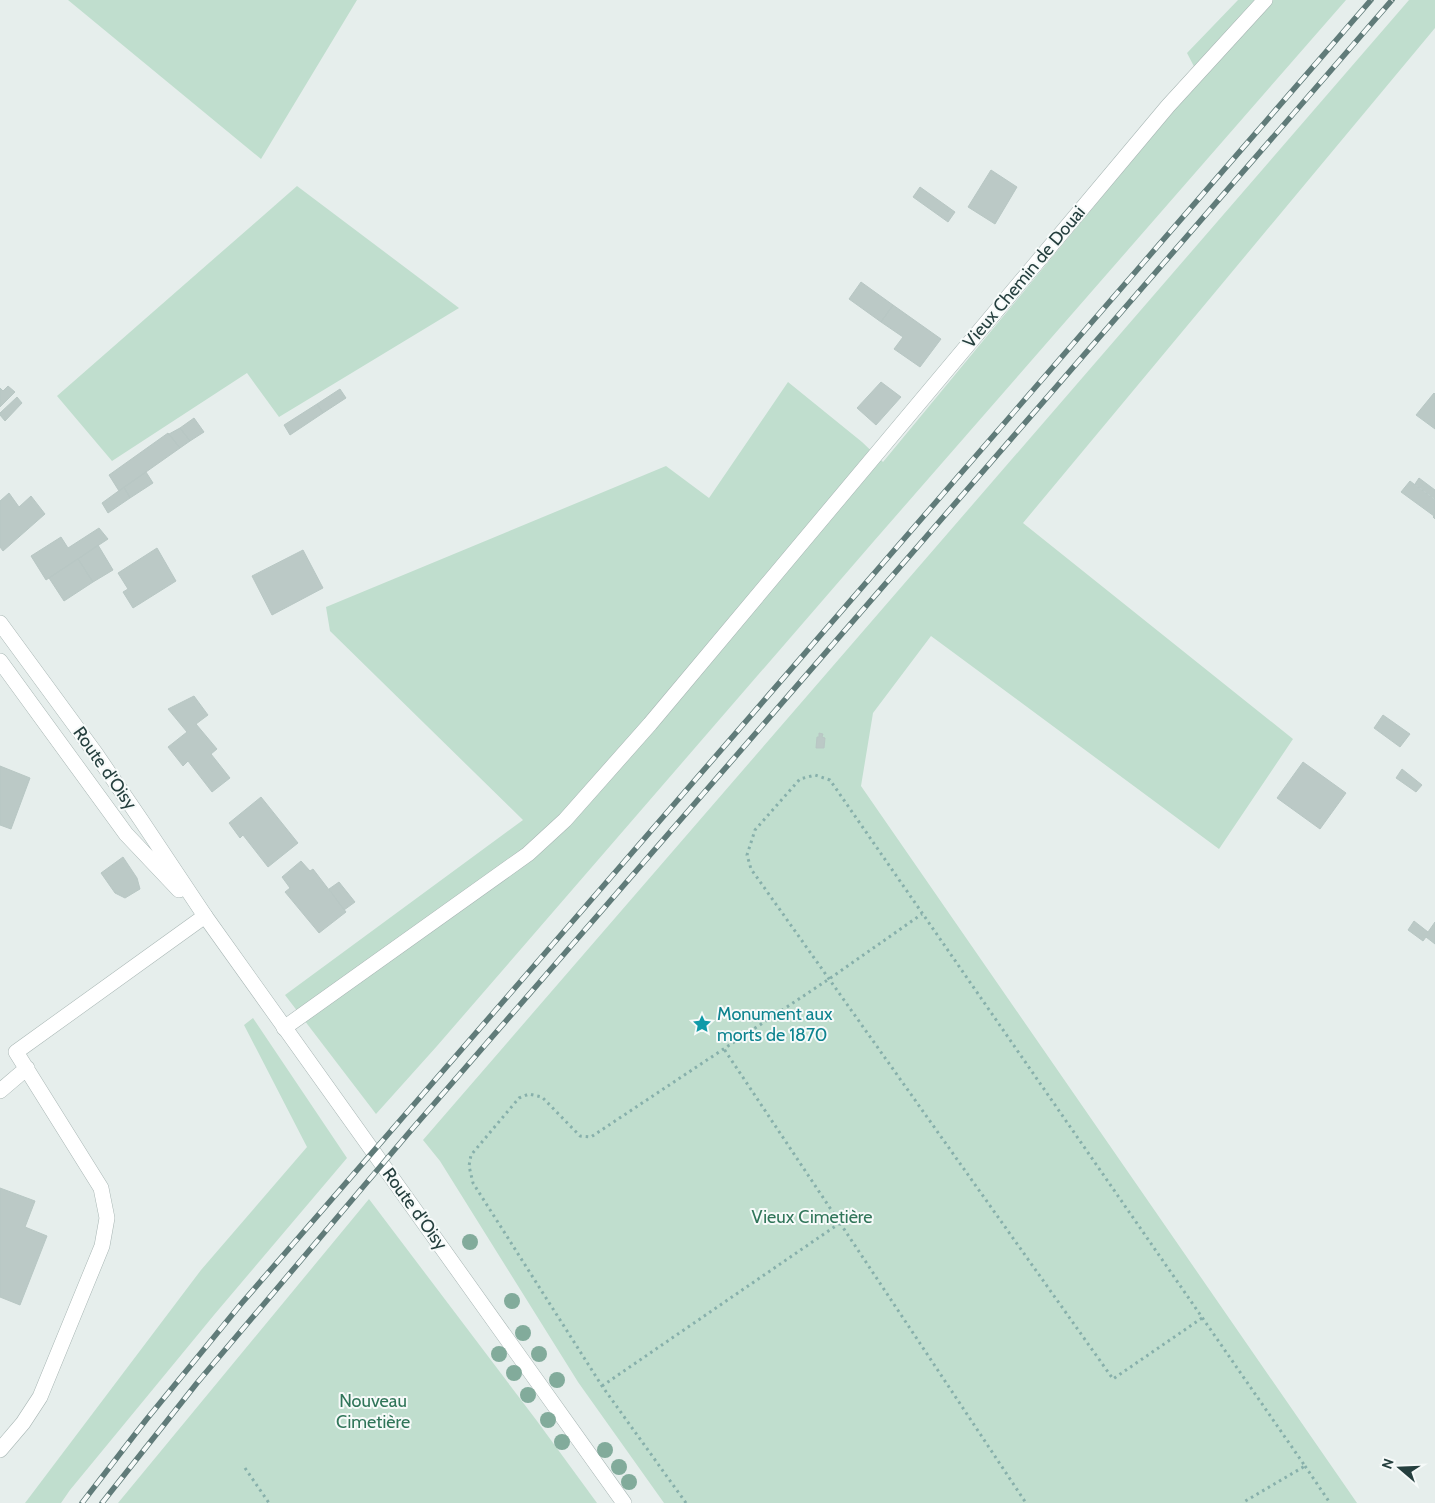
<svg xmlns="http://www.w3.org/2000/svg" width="1435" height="1503" font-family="Cabin,sans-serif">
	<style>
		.green { fill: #c0dece }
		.building { fill: #bbc9c6; stroke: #b8c7c4 }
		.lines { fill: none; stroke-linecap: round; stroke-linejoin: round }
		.service-casing { stroke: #a8b6b4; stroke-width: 16 }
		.minor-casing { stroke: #a8b6b4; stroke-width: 16 }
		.tertiary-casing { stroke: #a8b6b4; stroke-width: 16 }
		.path { stroke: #87b0ab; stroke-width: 3; stroke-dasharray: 2.5 4; stroke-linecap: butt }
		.service { stroke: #fff; stroke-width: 15 }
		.minor { stroke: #fff; stroke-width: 15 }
		.tertiary { stroke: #fff; stroke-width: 15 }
		.rail-casing { stroke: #607b79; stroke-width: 5.5 }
		.rail { stroke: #f6faf9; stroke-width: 4; stroke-dasharray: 11; stroke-linecap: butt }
		.tree { fill: #82ab9b }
		.labels { text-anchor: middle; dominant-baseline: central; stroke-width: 4; stroke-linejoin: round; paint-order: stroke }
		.street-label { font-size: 18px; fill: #253f3e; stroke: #f6faf9 }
		.culture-label { font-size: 18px; fill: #0d838f; stroke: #f6faf9; text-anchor: start }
		.park-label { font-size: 18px; fill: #307559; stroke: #f6faf9 }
	</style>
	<rect width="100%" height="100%" fill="#e6eeec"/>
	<!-- green -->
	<path class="green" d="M68,0H357L261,159Z
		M1238,0H1346L874,541L437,1046L376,1114L285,995L523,820L330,631L326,607L666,466L709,498L788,382L862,442L883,462L1200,78L1187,53Z
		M1409,0H1435V28L1023,523L1293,739L1219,849L931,636L873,713L861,786L1357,1503H664L578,1382L440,1161L423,1140Z
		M297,186L459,308L279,417L247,373L112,461L57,396Z
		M253,1018L347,1158L214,1315L70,1490L61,1503H25L201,1270L307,1147L244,1025Z
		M369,1199L537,1421L597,1503H118Z"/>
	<!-- building -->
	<path class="building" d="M991,170L1017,187L995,224L968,207Z
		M920,187L955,212L948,222L913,197Z
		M861,282L893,305L881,322L849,299Z
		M893,305L941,339L920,367L894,349L903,337L881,322Z
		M881,382L901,397L876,425L857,408Z
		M8,386L15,392L0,407V388L3,391Z
		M340,389L346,398L323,413L317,404Z
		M1434,393L1435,394V429L1416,415Z
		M17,397L22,403L5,421L0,415V413Z
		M317,404L323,413L290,435L284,425Z
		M194,418L204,432L190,441L180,428Z
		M180,428L190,441L180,448L169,434Z
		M168,433L180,448L119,491L109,475Z
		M146,472L153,483L130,498L124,487Z
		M1419,478L1435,490V499L1415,484Z
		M1410,481L1435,500V519L1433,517L1434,516L1401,492Z
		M124,487L130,498L108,513L102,503Z
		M9,493L19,507L31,496L45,514L3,551L0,547V501Z
		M99,528L108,539L46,580L31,556L61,537L68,548Z
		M98,545L113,570L93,582L78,559Z
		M157,548L176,581L133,608L123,592L128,589L118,573Z
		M303,550L323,588L272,615L252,576Z
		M78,559L93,582L64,601L49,578Z
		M194,696L208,715L196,724L217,749L211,754L230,778L212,792L188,761L183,766L168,747L187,732L168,709Z
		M1383,715L1410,734L1400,747L1374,728Z
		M819,733L823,734L822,737L825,738L824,748H816L817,737H819Z
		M1303,762L1346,793L1320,829L1277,798Z
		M0,766L30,778L11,829L0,825Z
		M1402,769L1422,785L1416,792L1396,778Z
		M261,797L298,843L268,867L243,835L240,838L229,823Z
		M123,857L137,878L140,889L125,898L115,893L101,873Z
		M301,861L310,871L313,869L346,912L319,933L285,892L290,888L282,877Z
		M339,882L355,902L344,910L329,889Z
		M1414,921L1428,932L1435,922V944L1426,937L1423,941L1408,930Z
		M0,1188L35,1201L25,1227L47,1236L20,1305L0,1297Z"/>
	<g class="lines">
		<!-- service casing -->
		<g class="service-casing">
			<path id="service" d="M0,1091L27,1068
				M0,1450L23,1423L40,1397L102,1246L107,1218L101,1188L16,1052L205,916"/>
		</g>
		<!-- minor casing -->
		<g class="minor-casing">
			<path id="minor" d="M284,1028L528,854L565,820L650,724L1168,106L1265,0"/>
		</g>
		<!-- tertiary casing -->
		<g class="tertiary-casing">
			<path id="tertiary" d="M0,623L96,754L141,820L205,916L624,1503
				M0,661L126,834L179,890"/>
		</g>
		<!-- path -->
		<path class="path" d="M840,1223L1026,1503
			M1202,1318L1113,1379L751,869L747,855L755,830L800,779L815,775L830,780L1305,1466L1242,1503
			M602,1386L840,1223L724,1049
			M1305,1466L1330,1503
			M245,1468L269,1503
			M686,1503L602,1386L473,1183L469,1166L471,1155L519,1098L529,1094L542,1097L580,1136L591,1137L829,979L922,914"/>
		<!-- service -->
		<use href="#service" class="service"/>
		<!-- minor -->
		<use href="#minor" class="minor"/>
		<!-- tertiary -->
		<use href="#tertiary" class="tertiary"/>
		<!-- rail casing -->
		<g class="rail-casing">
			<path id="rail" d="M82,1503L146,1420L241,1304L1371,0
				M102,1503L197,1383L407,1135L1392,0"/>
		</g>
		<!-- rail -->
		<use href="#rail" class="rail"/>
	</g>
	<!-- trees -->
	<g class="tree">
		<circle cx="470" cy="1242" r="8"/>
		<circle cx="512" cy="1301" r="8"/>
		<circle cx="523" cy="1333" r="8"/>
		<circle cx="499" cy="1354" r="8"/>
		<circle cx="539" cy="1354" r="8"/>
		<circle cx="514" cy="1373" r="8"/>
		<circle cx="557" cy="1380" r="8"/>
		<circle cx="528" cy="1395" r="8"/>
		<circle cx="548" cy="1420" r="8"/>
		<circle cx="562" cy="1442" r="8"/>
		<circle cx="605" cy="1450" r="8"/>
		<circle cx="619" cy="1467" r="8"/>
		<circle cx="629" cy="1482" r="8"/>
	</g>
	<!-- icons -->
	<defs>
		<g id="sight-bare" transform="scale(1.5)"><path d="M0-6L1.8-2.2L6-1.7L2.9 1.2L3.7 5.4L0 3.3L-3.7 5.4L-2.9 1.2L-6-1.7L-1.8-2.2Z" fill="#0f9aa8" stroke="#f6faf9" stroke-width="2.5" paint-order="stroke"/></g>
	</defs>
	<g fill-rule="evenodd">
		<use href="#sight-bare" x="702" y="1024"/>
	</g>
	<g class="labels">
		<!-- street labels -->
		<g class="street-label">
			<text transform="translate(1024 277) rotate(-50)">Vieux Chemin de Douai</text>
			<text transform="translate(105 768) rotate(55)">Route d'Oisy</text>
			<text transform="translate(415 1209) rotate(54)">Route d'Oisy</text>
		</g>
		<!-- culture labels -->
		<g class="culture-label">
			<text x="717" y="1014">Monument aux<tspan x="717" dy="21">morts de 1870</tspan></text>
		</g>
		<!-- park labels -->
		<g class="park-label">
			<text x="812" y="1217">Vieux Cimetière</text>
			<text x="373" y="1401">Nouveau<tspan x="373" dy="21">Cimetière</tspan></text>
		</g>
	</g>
	<!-- north arrow -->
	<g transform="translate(1400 1468) rotate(289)" stroke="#f6faf9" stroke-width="4" paint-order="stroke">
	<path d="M0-4L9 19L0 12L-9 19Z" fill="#253f3e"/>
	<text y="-8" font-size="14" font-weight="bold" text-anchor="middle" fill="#253f3e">N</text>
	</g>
</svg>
